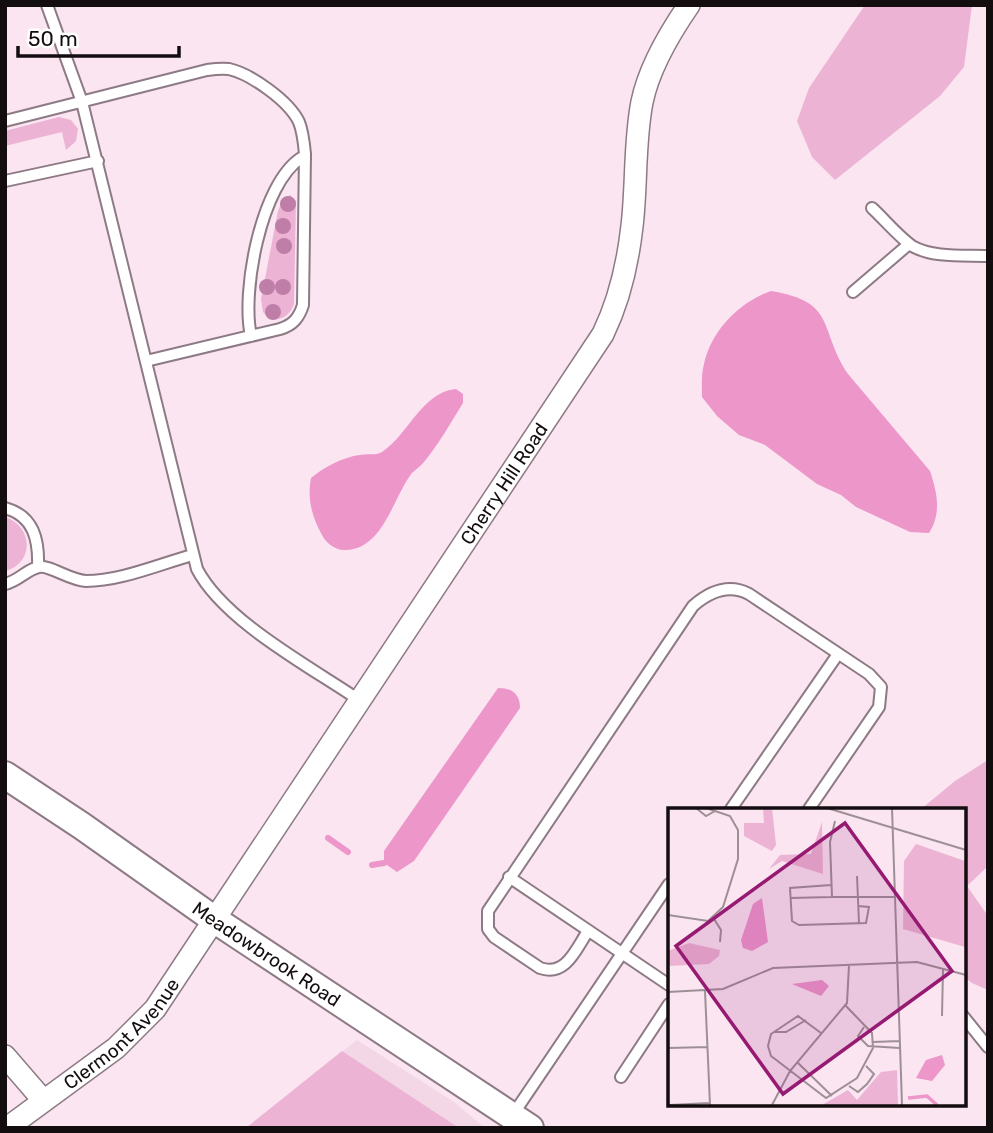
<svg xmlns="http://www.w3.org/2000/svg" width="993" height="1133" font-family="Rubik,sans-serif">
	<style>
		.built { fill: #f3d7e6 }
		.green { fill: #ecb3d4 }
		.water { fill: #ec96ca }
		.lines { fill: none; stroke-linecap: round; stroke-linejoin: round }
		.stream { stroke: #ec96ca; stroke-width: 6 }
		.service-casing { stroke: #8d7a85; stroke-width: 14 }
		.minor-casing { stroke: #8d7a85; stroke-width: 24 }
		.tertiary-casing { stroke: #8d7a85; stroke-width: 30 }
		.service { stroke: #fff; stroke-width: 10 }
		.minor { stroke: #fff; stroke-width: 21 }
		.tertiary { stroke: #fff; stroke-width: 26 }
		.tree { fill: #be7ea8 }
		.labels { text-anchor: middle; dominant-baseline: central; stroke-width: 7; stroke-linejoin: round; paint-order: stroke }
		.street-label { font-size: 19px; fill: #130d10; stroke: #fff }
		.inset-river { fill: none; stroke: #ec96ca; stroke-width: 3.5 }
		.inset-road { fill: none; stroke: #9e8f97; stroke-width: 2 }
		.view { fill: #961972; fill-opacity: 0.15; stroke: #961972; stroke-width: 3.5 }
		.inset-edge { fill: none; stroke: #130d10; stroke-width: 3.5 }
	</style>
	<rect width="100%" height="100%" fill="#fae5f1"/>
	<!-- built -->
	<path class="built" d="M357,1040L454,1102L485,1128H246Z"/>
	<!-- green -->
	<path class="green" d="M865,5H972L964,67L940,96L835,180L812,157L797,121L809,88Z
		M59,117L71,120L78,129L76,141L66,150L62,132L5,146V131Z
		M290,195L296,201L294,304C289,319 274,325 263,312L261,299L278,211L283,199Z
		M5,517C33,526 35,563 5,571Z
		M988,760V866L967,886L988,916V990L972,983L963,976V809H921L955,781Z
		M342,1051L459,1128H246Z"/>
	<!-- water -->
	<path class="water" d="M771,291C838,302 818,329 848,374L930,471C937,492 942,513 929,533L910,532L856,507L841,495L817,484L765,445L739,435L717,416L702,397C702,387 701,375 704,364C711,331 739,302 771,291Z
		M456,389L463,394V403C451,422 439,444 424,462C421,466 416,469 412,473C393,497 383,551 344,550C335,550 326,543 322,535C312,517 307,499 311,478C324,467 343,457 360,455C368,453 375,456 382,452C408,435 422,392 456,389Z
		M498,688C512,688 520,694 520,708L414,861L397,872L384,863V851Z"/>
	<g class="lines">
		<!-- stream -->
		<path class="stream" d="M328,838L348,852
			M372,865L384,863"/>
		<!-- service casing -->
		<g class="service-casing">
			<path id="service" d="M47,5L82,102L197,569C224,621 309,666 359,700
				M5,121L207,70C214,69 222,68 229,69C251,74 289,101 299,122C303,132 304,143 305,154L303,305C299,318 293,325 280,329L146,361
				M5,181L98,161
				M872,208C885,220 898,236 912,246C933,258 964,255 988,256
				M853,292L909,244
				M251,336C241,292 261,184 301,158L305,159
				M5,508C34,516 39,540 38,567
				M5,584C19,581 27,569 39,567C50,565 69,580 86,581C121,581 159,564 193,555
				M731,809L838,654
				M509,877L669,985
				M588,931C576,949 566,977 540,968L494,937L488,929V911L693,606C709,592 728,583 749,594L869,674L881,687L879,707L809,809
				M963,1016L988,1047
				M621,1077L669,1004
				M512,1116L669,884"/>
		</g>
		<!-- minor casing -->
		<g class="minor-casing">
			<g id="minor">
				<path d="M5,1056L43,1100"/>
				<path id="s1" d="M7,1128L116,1048L155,1009L603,334C619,301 628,262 632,226C637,185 634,143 642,102C649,68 669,34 689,5"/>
			</g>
		</g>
		<!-- tertiary casing -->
		<g class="tertiary-casing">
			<g id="tertiary">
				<path id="s2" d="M5,775L82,826L215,920L530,1128"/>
			</g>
		</g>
		<!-- service -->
		<use href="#service" class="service"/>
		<!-- minor -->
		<use href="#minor" class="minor"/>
		<!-- tertiary -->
		<use href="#tertiary" class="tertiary"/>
	</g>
	<!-- trees -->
	<g class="tree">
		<circle cx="288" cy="204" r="8"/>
		<circle cx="283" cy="226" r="8"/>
		<circle cx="284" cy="246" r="8"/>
		<circle cx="267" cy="287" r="8"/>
		<circle cx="283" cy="287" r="8"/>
		<circle cx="273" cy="312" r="8"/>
	</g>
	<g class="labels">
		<!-- street labels -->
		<g class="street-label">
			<text stroke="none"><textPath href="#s1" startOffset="821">Cherry Hill Road</textPath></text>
			<text stroke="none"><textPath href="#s2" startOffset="317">Meadowbrook Road</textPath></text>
			<text stroke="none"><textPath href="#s1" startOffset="149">Clermont Avenue</textPath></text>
		</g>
	</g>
	<!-- overview -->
	<g transform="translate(668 808)">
		<rect width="298" height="298" fill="#fae5f1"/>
		<path d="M95,0H104L108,37L104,43L76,28V15H96ZM154,14L155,66L114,53L101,61L112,47L143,46ZM248,36L297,53V139L235,121L236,53ZM21,135L52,142L51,148L41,156L0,158V143ZM229,262L230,297H154L180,282L189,292L213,264Z" fill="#ecb3d4"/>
		<path d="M94,90L100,134L84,143L75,140L73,132L85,96ZM154,172L161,178L153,188L124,176ZM274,247L277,257L264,273L248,270L258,252Z" fill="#ec96ca"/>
		<path class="inset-river" d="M240,290L259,288L269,297"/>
		<path class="inset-road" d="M28,0L38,8L47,3M159,0L298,42M224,0L234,297M167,13L162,34L164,89H226M189,68L191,115M163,77L122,80L124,113L131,117L198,115L201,99L190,98M122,90L164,89M0,107L40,113L55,99L70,51V22L62,8L38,0M46,111L53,122L52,134M37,183L42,297M0,184L55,181L105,160L249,154L298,167M274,208L275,161M196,219L190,228L200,238L232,240M106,224H118L138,212M153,225L130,208L103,226L100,238L103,248L158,290L189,270L205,240L204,225L177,197M205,234L232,233M0,240L40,239M129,254L164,288M181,278L190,284L199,276L206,266L198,258M1,297L42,295M104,297L122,263L179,195L181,157"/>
		<path class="view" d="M177,15L284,163L115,286L8,138Z"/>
		<rect width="298" height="298" class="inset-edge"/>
	</g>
	<!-- border -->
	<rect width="993" height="1133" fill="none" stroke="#130d10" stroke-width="14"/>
	<!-- scale -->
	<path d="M18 46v10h161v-10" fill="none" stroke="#130d10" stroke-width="3.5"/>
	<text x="28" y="46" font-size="21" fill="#130d10" stroke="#ffffff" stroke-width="5" paint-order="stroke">50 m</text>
</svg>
